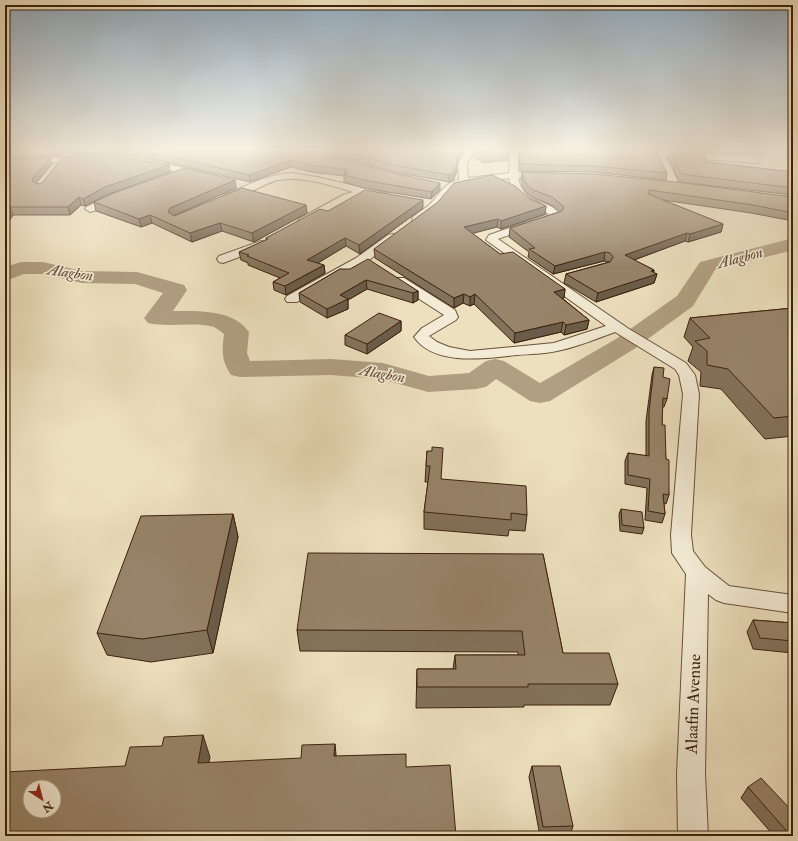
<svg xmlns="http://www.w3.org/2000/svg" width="798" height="841" font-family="'IM FELL Double Pica',serif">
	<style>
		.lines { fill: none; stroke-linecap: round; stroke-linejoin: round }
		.river { fill: #b19f82; fill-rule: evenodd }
		.minor-casing { stroke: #68503a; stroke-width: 2 }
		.minor { fill: #f3ebd5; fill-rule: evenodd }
		.wall { fill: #83725b; stroke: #3c200e }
		.shaded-wall { fill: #6a5c4a; stroke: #3c200e }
		.building { fill: #98846a; stroke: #3c200e; fill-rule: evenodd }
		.labels { text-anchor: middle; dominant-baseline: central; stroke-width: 3.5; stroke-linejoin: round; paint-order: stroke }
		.water-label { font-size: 15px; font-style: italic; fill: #654c37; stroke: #f3ebd5 }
		.near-street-label { font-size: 17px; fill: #3c200e; stroke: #f3ebd5 }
	</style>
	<rect width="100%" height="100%" fill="#ede0be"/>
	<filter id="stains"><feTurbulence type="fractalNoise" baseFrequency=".005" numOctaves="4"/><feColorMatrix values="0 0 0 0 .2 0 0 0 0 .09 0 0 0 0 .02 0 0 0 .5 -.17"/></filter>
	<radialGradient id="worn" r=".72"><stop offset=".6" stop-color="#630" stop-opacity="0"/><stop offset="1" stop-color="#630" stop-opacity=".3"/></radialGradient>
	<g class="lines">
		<!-- river -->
		<path class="river" d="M793,238V250L715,270L693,306L634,349L550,401L540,403L530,401L496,379L486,387L476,389L428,392L381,379L331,375L240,377L231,375C221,360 222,351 224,334C221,332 218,329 214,327C193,321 169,328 148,323L144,318L163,293L135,284L82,283L43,274H24L5,281V267L21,262H43L82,271L137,272L184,285L187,290L173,311C198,311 233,309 249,332L247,353L250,361L331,359L383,363L429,376L469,373L486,361L495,359L504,361L540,383L616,339L677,296L700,262Z"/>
		<!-- minor casing -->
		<g class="minor-casing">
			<path id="minor" d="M316,150H329L328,152L310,157L306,154L307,152Z
				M466,150H474L467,164L468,178L509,173L510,150H518V172L527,173L529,175L527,177L518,178C525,209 549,197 561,215L560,217L498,239L629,329L686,363L695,375L699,394L691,535L693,551L705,567L729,586L793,595V613L724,603L716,600L708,594L705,774L708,836H678L677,774L686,574L672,553L671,535L683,394L679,375L675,369L615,332C596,339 577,347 557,351C544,354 530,354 517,355C487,358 435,367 414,337L422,328L444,315L396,284L394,281L396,278H404L455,310L458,317L456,320L429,336L437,342L449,347L470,351L554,343L606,326L486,240L489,235L549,214C531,206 513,201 509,178L459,185C447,194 429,225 413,221L412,219L413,217C418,213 424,209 429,205C439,196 444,182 459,180L458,164Z
				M608,150H658L756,157L760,160L756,163L664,156L671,166L679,185L674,188L669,185L661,166L655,156L612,153Z
				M786,150H793V154L786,153Z
				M83,156L86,157L87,159L86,161L5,166V160Z
				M147,159L204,173L206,175L201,178L144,164L143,162L144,160Z
				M291,173L317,177L389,194L390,196L385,199L364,194L351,199L303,224L298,221L299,219L343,195L353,192C329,185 303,176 278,180C264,183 234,203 223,200L222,198L223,196C246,186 266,175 291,173Z
				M115,193L119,194L120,196L119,198L94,211L90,212L85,209L86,207Z
				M392,234L396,235L398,237L396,239L364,264L297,302H287L285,299L287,296L356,258L388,235Z
				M261,241L265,242L267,244L253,252L223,263L219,262L217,259L219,256Z"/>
		</g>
		<!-- minor -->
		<use href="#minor" class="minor"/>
	</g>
	<!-- wall -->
	<path class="wall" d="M5,150H302L440,190L431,199L363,188L344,182V176L311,172L291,167L250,182L157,160L131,156L72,155V152L68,151L60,156L5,158Z
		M309,150H465L457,162V171L453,181L449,182L399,173Z
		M473,150H509L508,160L483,163L473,156Z
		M519,150H640L667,173L666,180L593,172L520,171Z
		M675,150H705L704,152Z
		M720,150H763L762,154L722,153Z
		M669,151L705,162L793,172V195L679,182L672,165L667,158Z
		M5,160L52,164L36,183L38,184L169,165L170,172L106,195L85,206L81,205L70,215H13L5,227Z
		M522,172L793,197V221L751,213L663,200L723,224L721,232L688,242L685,241L634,260L654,270V273L657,274L654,283L596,302L564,283L566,274L609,262H608L604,261L553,274L528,257L529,252L509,237L510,228L559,212L551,205L532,197L527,193L523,187L521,180Z
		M235,180L236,188L173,216L306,205L307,213L254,242L222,231L192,242L152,223L141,227L96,211L94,202Z
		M530,199L546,206L545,214L501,229L497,227L472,233L500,254L565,289L564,298H562L589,320L587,329L564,335L561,332L514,343L474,304L470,306L463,303L454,308L375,258L374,249Z
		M423,208L360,254L346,246L317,263L324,265L325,273L286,295L274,290L273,282L280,278L248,265V263L241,260L239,252L266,240V238L328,211Z
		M340,269L418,291V300L413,303L367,289L348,300V309L327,318L300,302L299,293Z
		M793,308V436L765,439L721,389L700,386L701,372L688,361L693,347L684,337L690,318Z
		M401,321V331L367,354L345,345V335Z
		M654,367L663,377L667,399L664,407H662V425L666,459L669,495L666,504L664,503L665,514L662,523L645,520L647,488L625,484V461L628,453L646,456V421L652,375Z
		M427,451L441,479L527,515L525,531L509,530L508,536L424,529V512L428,482H425L426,466Z
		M621,509L644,528L642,534L620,531L619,514Z
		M233,514L238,537L213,653L151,662L107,655L97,633Z
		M543,554L563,653L618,684L610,705H524V707L416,708L417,669H453L455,655H518V652L300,651L297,630Z
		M753,620L793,623V653L753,649L747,632Z
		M532,766L573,826L570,836H540L529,777Z
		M748,787L793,836H774L741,798Z"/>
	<!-- shaded-wall -->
	<path class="shaded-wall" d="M58,150H68V151L60,156Z
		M461,150H465L457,163V156Z
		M509,153L508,160L483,163L484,156Z
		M50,157L52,164L34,186L32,179Z
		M291,160V167L250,182L249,175Z
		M457,164V171L453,181L449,182V175Z
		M169,165L170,172L106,195L85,206L83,199L105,187Z
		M235,180L236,188L171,217L168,212L170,208Z
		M440,183V190L431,199L432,192Z
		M79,197L81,205L70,215L68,207Z
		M423,200V208L360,254L359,245Z
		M306,205L307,213L254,242L252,233Z
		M546,206L545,214L501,229V221Z
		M10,207L13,215L5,227V215Z
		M150,215L152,223L141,227L139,219Z
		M498,219L497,227L463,236L464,227Z
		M220,223L222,231L192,242L190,233Z
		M723,224L721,232L688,242L690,234Z
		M687,233L685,241L623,264L625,255Z
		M345,238L346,246L308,269L307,260Z
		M605,252L604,261L553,274L555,266Z
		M324,265L325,273L286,295L285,286Z
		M654,270L653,275L657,274L654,283L596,302L598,293Z
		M366,280L367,289L348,300V309L327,318V309L340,295Z
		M565,289L564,298L552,301L554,292Z
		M418,291V300L413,303V293Z
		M464,294L463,303L454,308V298Z
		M475,294L474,304L470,306V297Z
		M589,320L587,329L564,335L566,325Z
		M401,321V331L367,354V344Z
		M563,322L561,332L514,343L515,333Z
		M233,514L238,537L213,653L207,630Z
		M203,735L210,757L205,784L198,763Z
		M335,744L337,765L334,756Z"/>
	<!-- building -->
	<path class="building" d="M5,150H42L5,152Z
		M135,150H302L398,174L440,183L432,192L363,180L344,175L348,173L344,172L347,170L311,165L291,160L249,175L156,153Z
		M335,150H461L457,156V164L453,174L449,175L399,166Z
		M474,150H509V153L484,156Z
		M520,150H640L656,151L667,173L594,166L520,164Z
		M669,151L705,153V162L793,172V188L681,174L674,158Z
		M50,157L32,179V181L38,184L42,183L63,157L129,158L169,165L105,187L83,199L79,197L68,207H10L5,215V160Z
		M185,168L235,180L170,208L168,212L174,216L242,188L306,205L252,233L220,223L190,233L150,215L139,219L94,202L114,193Z
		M522,172L594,174L676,182L793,197V213L753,205L649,190L648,194L723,224L690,234L687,233L625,255L654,270L651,271L657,274L598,293L566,274L610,262L613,257L610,253L605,252L555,266L529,249L535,248L510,228L562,211L564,207L552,197L533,190L528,186L524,180Z
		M492,175L515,186L530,199L546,206L501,221L498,219L464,227L500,254L513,252L565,289L554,292L589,320L566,325L563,322L515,333L475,294L470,297L464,294L454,298L374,249L438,202L454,183Z
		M365,190L423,200L359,245L345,238L307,260L324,265L285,286L273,282L289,273L247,256L249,255L239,252L268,239L266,238L320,209L328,211Z
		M368,259L418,291L413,293L366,280L340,295L348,299L327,309L299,293L340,269H350Z
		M793,308V416L774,418L728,369L707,365V351L695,341L710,338L690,318Z
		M379,313L401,321L367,344L345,335Z
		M654,367L664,368L663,377L670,379L667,399L663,398L662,425H665L666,459L669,460V495L663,494L665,514L648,511L650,479L628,475V453L649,456V412Z
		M432,447L443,448L441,479L526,486L527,515L511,513V520L424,512L430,466H426L427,451H432Z
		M621,509L642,512L644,528L622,525Z
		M233,514L207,630L142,639L97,633L141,516Z
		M308,553L543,554L563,653H609L618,684H528V687H417V669H456L455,655H525L522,631L297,630Z
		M753,620L793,623V641L760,638Z
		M203,735L198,763L301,758L302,745L335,744L334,756L406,754V767L450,765L456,836H5V772L125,766L130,747L162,746L164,737ZM30,787H54V811H30Z
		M532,766H560L573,826L543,827Z
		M761,778L793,812V836H791L748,787Z"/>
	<!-- sky -->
	<linearGradient id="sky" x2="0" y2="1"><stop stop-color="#92acbf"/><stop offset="0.56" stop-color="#f7f1e2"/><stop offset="1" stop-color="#f7f1e2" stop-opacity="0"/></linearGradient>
	<rect width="798" height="267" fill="url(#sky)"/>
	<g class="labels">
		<!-- water labels -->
		<g class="water-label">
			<text transform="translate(740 258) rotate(-15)">Alagbon</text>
			<text transform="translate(70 273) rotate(8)">Alagbon</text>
			<text transform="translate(382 374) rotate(10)">Alagbon</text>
		</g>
		<!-- near-street labels -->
		<g class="near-street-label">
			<text transform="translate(693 704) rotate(-88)">Alaafin Avenue</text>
		</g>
	</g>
	<!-- margin -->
	<rect width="798" height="841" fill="none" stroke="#ede0be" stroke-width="20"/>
	<rect x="6" y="6" width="786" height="829" fill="none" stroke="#3c200e" stroke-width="2"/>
	<rect x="10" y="10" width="778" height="821" fill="none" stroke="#3c200e"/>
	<!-- north arrow -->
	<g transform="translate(42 799) rotate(144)"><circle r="19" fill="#f3ebd5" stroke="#aa9a85"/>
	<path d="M0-3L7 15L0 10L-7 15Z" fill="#8f2418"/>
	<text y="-6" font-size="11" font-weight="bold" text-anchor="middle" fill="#3c200e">N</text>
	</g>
	<rect width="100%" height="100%" filter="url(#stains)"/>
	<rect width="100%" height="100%" fill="url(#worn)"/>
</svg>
